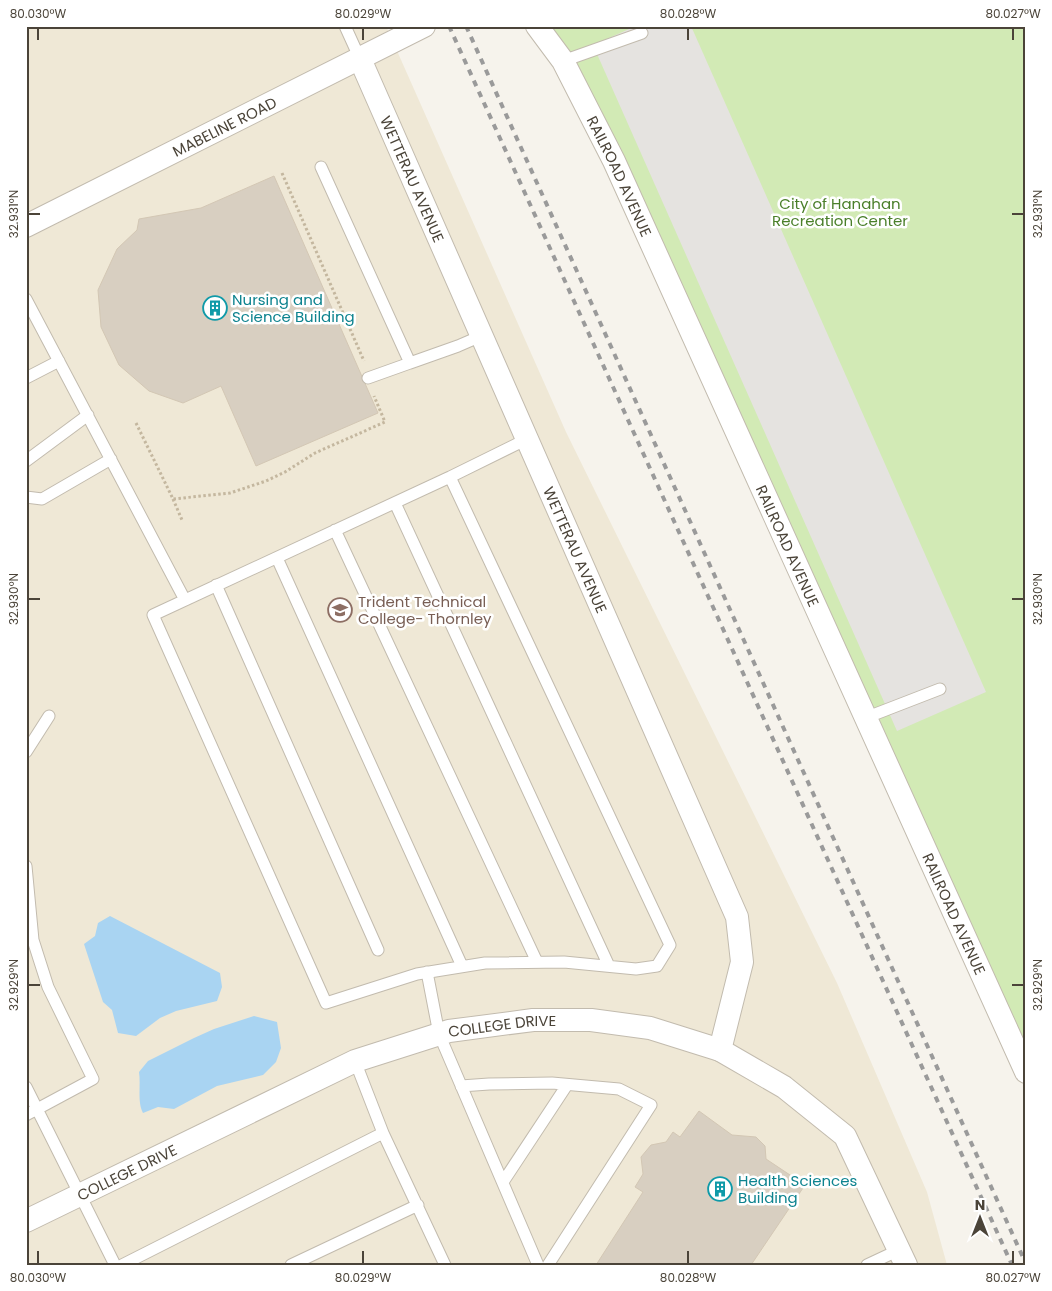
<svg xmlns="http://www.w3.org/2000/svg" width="1052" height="1291" font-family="Poppins,sans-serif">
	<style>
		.education { fill: #efe8d6 }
		.green { fill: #d2eab5 }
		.parking { fill: #e5e3e0 }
		.water { fill: #a9d4f2 }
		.building { fill: #d8cfc1; stroke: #d3c7b4 }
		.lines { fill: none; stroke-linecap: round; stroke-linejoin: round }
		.service-casing { stroke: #c2bbae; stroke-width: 13 }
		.minor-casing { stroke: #c2bbae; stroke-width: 24 }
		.path { stroke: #c4b79f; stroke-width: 3; stroke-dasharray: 2.5 2.5; stroke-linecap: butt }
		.service { stroke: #fff; stroke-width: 11 }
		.minor { stroke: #fff; stroke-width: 22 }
		.rail { stroke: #9a9a9a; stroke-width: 4; stroke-dasharray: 6 6; stroke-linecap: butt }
		.ticks { fill: none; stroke: #4b4439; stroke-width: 2 }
		.labels { text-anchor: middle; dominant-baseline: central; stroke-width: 5; stroke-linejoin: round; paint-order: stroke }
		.street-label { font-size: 15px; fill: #4b4439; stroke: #fff }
		.park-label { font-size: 15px; fill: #4a7f2a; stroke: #fff }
		.culture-label { font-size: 15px; fill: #0d838f; stroke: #fff; text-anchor: start }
		.education-label { font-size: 15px; fill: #785e54; stroke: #fff; text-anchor: start }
		.neatline { fill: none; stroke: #4b4439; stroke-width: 2 }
		.ticks-label { font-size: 12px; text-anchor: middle; fill: #4b4439 }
	</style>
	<rect width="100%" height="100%" fill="#f6f3ec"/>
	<!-- education -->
	<path class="education" d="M26,26H386L566,432L837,983L927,1192L947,1265H26Z"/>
	<!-- green -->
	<path class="green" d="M537,26H1026V1072L803,579Z"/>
	<!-- parking -->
	<path class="parking" d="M636,26H691L986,692L897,731L593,45Z"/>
	<!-- water -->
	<path class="water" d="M110,916L220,973L222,987L217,1001L176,1011L160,1018L136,1036L118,1033L112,1010L103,1002L84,944L95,936L98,923Z
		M254,1016L277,1022L281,1048L276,1062L263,1075L217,1086L174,1109L158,1107L143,1113C137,1102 141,1085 139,1072L148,1061L194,1038L214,1029Z"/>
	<!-- building -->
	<path class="building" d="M274,176L378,413L256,466L221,386L183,403L149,391L119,365L101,327L98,290L117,249L137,230L139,219L201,208Z
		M699,1111L732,1135L756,1137L765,1146L766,1159L805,1185L751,1265H596L643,1192L635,1187L643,1174L641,1157L651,1145L666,1142L673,1132L680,1137Z"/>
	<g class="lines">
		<!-- service casing -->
		<g class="service-casing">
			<path id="service" d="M345,26L360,59
				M563,61L642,33
				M321,167L410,363L458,346L481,336
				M26,299L185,600
				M26,378L59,361
				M368,378L410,363
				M26,461L88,415
				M450,477L670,945L657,966L636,969L564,962L485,963L417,974L326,1003L153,615L450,477L527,439
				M26,497L42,499L111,459
				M395,503L609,966
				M335,530L537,962
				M277,558L462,966
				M216,585L378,950
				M865,718L940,689
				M26,752L49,716
				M26,866L33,940L48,987L93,1079L26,1115
				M427,972L439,1034L538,1265
				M355,1061L383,1133
				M461,1086L489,1084L552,1083L619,1089L651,1105L548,1265
				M26,1087L115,1265
				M503,1182L567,1085
				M122,1265L383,1133L445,1265
				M291,1265L418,1205
				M867,1265L899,1250"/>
		</g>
		<!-- minor casing -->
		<g class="minor-casing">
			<g id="minor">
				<path id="s1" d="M537,26L563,61L614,161L1026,1072"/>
				<path id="s2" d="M360,59L737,917L742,962L720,1050"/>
				<path id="s3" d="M26,226L424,26"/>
				<path id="s4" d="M26,1221L355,1061L449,1031L533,1020H591L650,1028L720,1050L784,1087L845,1136L906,1265"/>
			</g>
		</g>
		<!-- path -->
		<path class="path" d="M282,173L364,361
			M136,423L173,499L230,493L266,481L285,472L315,453L385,422L374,396
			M173,499L182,520"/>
		<!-- service -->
		<use href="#service" class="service"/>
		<!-- minor -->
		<use href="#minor" class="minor"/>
		<!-- rail -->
		<path class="rail" d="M449,26L1012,1265
			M466,26L1026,1264"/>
	</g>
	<!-- ticks -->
	<path class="ticks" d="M38,28V40M363,28V40M688,28V40M1013,28V40M28,214H40M1012,214H1024M28,599H40M1012,599H1024M28,985H40M1012,985H1024M38,1251V1264M363,1251V1264M688,1251V1264M1013,1251V1264"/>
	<!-- icons -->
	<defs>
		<g id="building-ring" transform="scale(1.25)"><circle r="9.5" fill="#fff" stroke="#0f9aa8" stroke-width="1.5"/><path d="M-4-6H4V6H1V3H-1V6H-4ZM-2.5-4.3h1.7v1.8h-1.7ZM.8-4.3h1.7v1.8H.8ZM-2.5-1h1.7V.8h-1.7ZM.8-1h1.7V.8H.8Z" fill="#0f9aa8"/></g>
		<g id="university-ring" transform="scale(1.25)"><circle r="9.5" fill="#fff" stroke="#8d6e63" stroke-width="1.5"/><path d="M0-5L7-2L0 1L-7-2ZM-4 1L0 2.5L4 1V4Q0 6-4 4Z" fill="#8d6e63"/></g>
	</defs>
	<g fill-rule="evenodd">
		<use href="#building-ring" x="215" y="308"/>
		<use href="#university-ring" x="340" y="610"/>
		<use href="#building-ring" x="720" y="1189"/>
	</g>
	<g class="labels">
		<!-- street labels -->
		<g class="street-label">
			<text stroke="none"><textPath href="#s3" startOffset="222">MABELINE ROAD</textPath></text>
			<text stroke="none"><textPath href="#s1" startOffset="172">RAILROAD AVENUE</textPath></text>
			<text stroke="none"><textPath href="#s2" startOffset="131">WETTERAU AVENUE</textPath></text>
			<text stroke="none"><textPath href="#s1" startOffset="578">RAILROAD AVENUE</textPath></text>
			<text stroke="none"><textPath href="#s2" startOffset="536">WETTERAU AVENUE</textPath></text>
			<text stroke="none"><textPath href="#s1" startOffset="982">RAILROAD AVENUE</textPath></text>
			<text stroke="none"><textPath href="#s4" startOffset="518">COLLEGE DRIVE</textPath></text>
			<text stroke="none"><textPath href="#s4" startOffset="112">COLLEGE DRIVE</textPath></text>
		</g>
		<!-- park labels -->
		<g class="park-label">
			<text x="840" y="203">City of Hanahan<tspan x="840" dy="17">Recreation Center</tspan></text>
		</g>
		<!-- culture labels -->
		<g class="culture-label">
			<text x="232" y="299">Nursing and<tspan x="232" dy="17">Science Building</tspan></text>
			<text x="738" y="1180">Health Sciences<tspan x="738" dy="17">Building</tspan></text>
		</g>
		<!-- education labels -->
		<g class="education-label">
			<text x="358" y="601">Trident Technical<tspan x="358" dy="17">College- Thornley</tspan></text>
		</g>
	</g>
	<!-- border -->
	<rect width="1052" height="1291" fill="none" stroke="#ffffff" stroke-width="55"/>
	<!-- north arrow -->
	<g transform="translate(980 1218)" stroke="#ffffff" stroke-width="4" paint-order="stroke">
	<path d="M0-4L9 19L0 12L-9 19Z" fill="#4b4439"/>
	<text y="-8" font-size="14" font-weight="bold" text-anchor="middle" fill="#4b4439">N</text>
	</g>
	<rect x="28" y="28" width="996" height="1236" class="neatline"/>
	<g class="ticks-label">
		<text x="38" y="18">80.030°W</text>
		<text x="363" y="18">80.029°W</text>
		<text x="688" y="18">80.028°W</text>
		<text x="1013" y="18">80.027°W</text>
		<text transform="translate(14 214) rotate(-90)" y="4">32.931°N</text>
		<text transform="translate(1038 214) rotate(-90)" y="4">32.931°N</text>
		<text transform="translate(14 599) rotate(-90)" y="4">32.930°N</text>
		<text transform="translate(1038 599) rotate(-90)" y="4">32.930°N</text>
		<text transform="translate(14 985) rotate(-90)" y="4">32.929°N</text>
		<text transform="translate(1038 985) rotate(-90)" y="4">32.929°N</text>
		<text x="38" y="1282">80.030°W</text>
		<text x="363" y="1282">80.029°W</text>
		<text x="688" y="1282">80.028°W</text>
		<text x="1013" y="1282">80.027°W</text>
	</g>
</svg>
